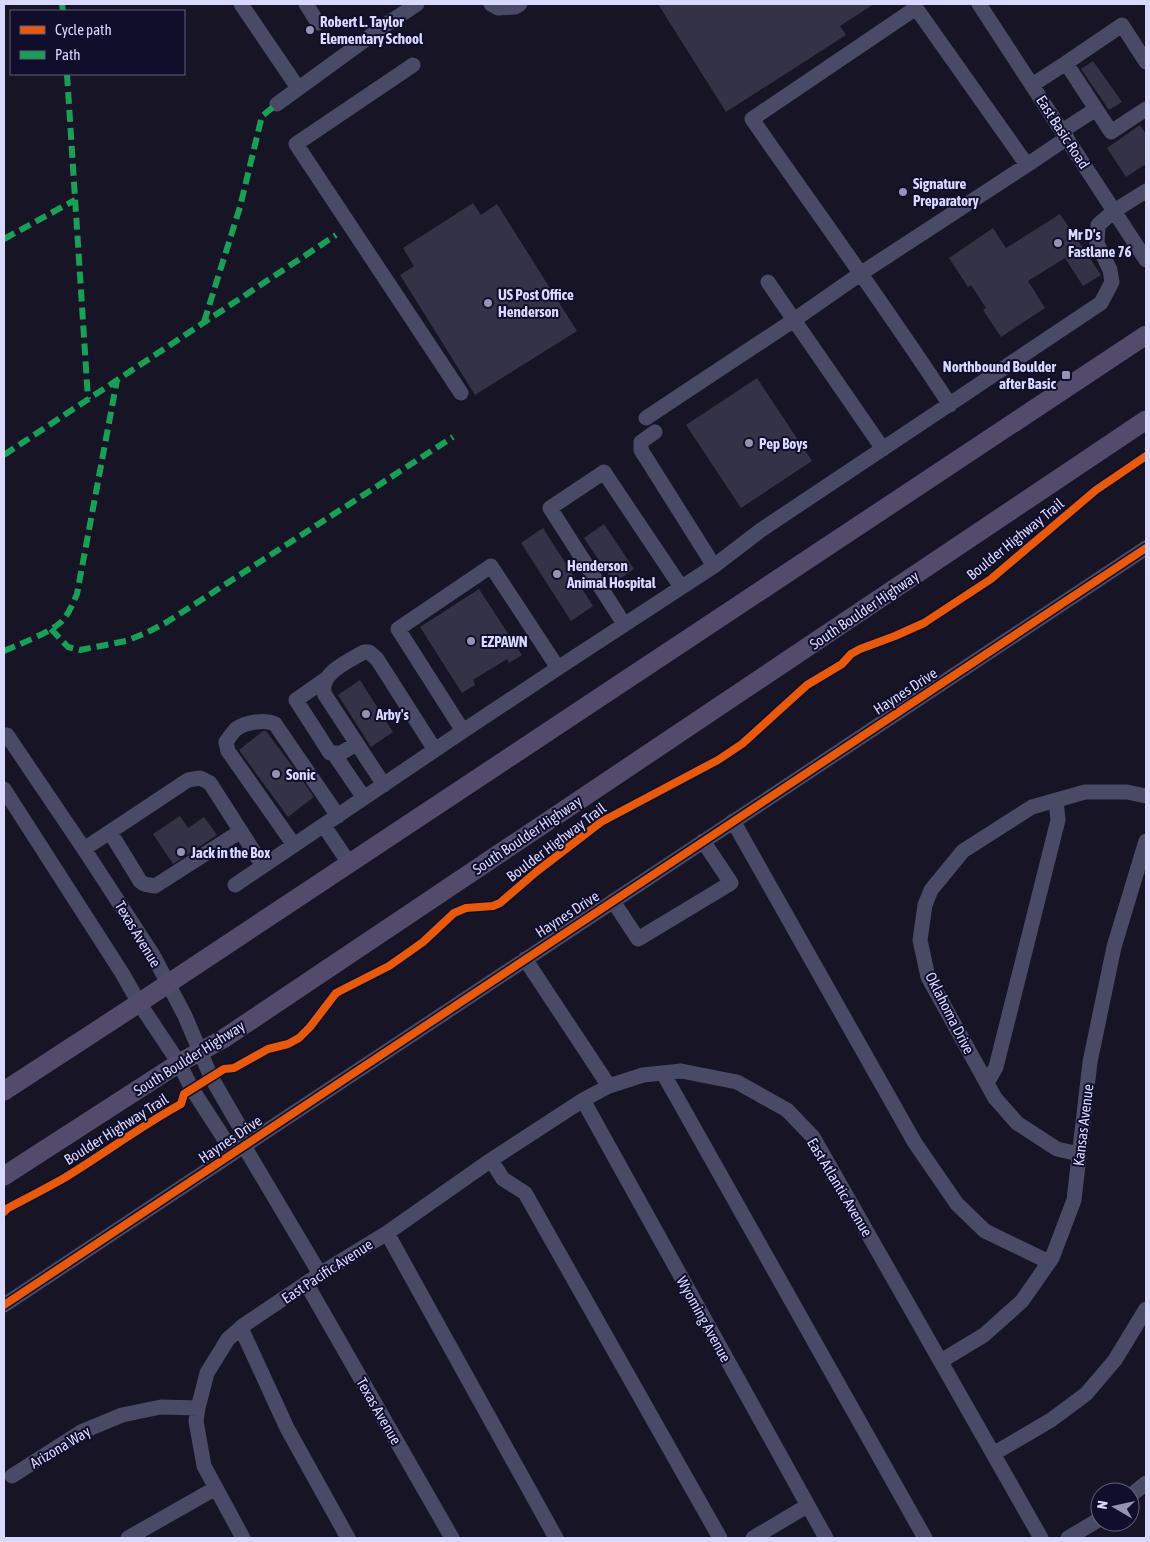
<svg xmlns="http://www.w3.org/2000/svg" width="1150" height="1542" font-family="'Asap Condensed',sans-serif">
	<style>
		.building { fill: #343246 }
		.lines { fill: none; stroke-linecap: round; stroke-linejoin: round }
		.minor { stroke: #494a66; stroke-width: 15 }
		.major { stroke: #524b6b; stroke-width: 19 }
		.quiet { stroke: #1a9f57; stroke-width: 6; stroke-dasharray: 12 6; stroke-linecap: butt }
		.cycleway-casing { stroke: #100e2b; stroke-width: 11 }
		.cycleway { stroke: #e8590c; stroke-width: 8 }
		.poi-dot { fill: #9593b3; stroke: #100e2b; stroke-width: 2 }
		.labels { text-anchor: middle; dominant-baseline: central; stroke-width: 4; stroke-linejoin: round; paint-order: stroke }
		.poi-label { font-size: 15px; font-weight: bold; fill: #d9d8ff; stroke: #100e2b; text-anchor: start }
		.street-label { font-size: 15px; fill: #d9d8ff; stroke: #100e2b }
	</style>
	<rect width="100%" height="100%" fill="#161425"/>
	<!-- building -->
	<path class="building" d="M658,4H874L840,26L846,35L726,112Z
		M1093,61L1122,102L1109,110L1081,69Z
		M1140,125L1146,134V164L1126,177L1107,148Z
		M473,203L481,215L497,204L577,331L475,395L400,275L414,266L403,248Z
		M1060,214L1101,275L1083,286L1065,258L1028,281L1045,308L1001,337L983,310L986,308L971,285L968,287L949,258L993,228L1006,248Z
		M757,378L812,461L741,508L686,425Z
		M604,524L634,569L614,583L584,538Z
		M543,528L593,606L571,621L521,543Z
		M479,589L522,655L509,663L507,659L473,680L475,685L462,693L420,627Z
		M360,680L393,732L371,747L338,695Z
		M263,731H266L290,763L314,797L288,817L239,750Z
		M180,816L188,828L204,817L217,835L173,864L153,834Z"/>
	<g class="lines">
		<!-- minor -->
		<path class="minor" d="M241,4L298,88
			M306,4L318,23
			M491,4L498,8L515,7L520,4
			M979,4L1146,260
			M413,65L296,144L461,393
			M1032,85L1066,63
			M277,104L387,24L417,4
			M1096,109L1066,63L1122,25L1146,62
			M1062,131L1096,109L1111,132L1146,109
			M1027,165L1067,138
			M646,418L794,320L768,282
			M655,432L641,442V450L714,566L761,530L1101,303L1112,282L1110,270L1097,243L1098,225L1114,211L1146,191
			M883,449L794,320L860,274L1027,165L916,8L752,119C818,214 887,308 950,405
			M624,624L550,508L604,472L681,587
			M558,668L463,731L398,629L491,566L558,668L714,566
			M326,679L296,700L330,753H341L356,744
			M4,737L7,735L84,849L153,955L185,1016L211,1077L241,1129L244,1146L320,1274
			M334,754L364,798
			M384,785L325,695C317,674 349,661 364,652H369L377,659L435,750
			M4,789L122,973L139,1003L179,1063L192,1089L225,1140L244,1146
			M733,821L915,1143L957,1204L985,1231L1049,1262
			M324,826L349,863
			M110,832L140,881L144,884L155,886L241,831
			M294,845L228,751L226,742C229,738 232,733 236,729C246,722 265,719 275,724L338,816
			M84,849L188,780L200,778L210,783L263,866
			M235,885L463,731
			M613,901L638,939L731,883L703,841
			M525,959L609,1086
			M663,1073L925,1538
			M987,1083L996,1067L1058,820L1056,800
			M583,1100L826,1538
			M1079,1154L1057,1149L1017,1123L995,1098L928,977L920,940L925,905L931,890L963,851L1032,807L1085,792H1127L1146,796
			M491,1160L503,1179L525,1193L720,1538
			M387,1233L556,1538
			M306,1283L452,1538
			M4,1305L1146,548
			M241,1328L287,1428L348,1538
			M941,1361L984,1335L1022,1301L1052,1258L1074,1200L1090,1062L1114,947L1146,841
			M993,1454L1051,1420L1086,1394L1115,1360L1146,1309
			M12,1476L81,1432L122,1415L161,1407L198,1408
			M1130,1496L1146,1483
			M128,1538L216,1488
			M243,1538L204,1466L196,1421L198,1408L207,1373L228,1339L244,1325L320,1274L387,1233L491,1160L583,1100L609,1086L643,1075L681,1071L737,1082L787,1110L813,1137L1041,1538
			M753,1538L807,1506
			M1068,1538L1100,1519"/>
		<!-- major -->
		<path class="major" d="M4,1091L139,1003L1146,335
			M4,1176L179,1063L223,1039L1146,420"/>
		<!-- quiet -->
		<path class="quiet" d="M62,4L63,11
			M67,74L88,399
			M4,239L75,200
			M204,322L240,207L261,120L262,116L277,104
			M4,455L336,235
			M51,629L68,647L80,650L126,641L146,633L167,622L453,437
			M4,651C19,644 50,633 61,622C69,614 73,603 77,594L117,380"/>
		<!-- cycleway casing -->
		<g class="cycleway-casing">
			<path id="cycleway" d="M4,1212L8,1208C27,1198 47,1188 66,1177C105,1153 141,1126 181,1104L184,1094L224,1069L234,1068L268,1049L288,1044L299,1038L310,1027L336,993L389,966L409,952L423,942L454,913L466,908L493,906L500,903L536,872L601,822L718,760L742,744L807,685L842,664L851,654L860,649L895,636L924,623L991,579L1096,490L1146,456
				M4,1305L1146,548"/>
		</g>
		<!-- cycleway -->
		<use href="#cycleway" class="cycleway"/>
	</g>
	<!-- markers -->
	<g class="poi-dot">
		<circle cx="310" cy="30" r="5"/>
		<circle cx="903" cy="192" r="5"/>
		<circle cx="1058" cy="243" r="5"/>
		<circle cx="488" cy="303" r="5"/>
		<rect x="1061" y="370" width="10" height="10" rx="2.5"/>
		<circle cx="749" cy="443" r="5"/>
		<circle cx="557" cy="574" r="5"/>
		<circle cx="471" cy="641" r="5"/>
		<circle cx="366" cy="714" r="5"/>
		<circle cx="276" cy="774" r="5"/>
		<circle cx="181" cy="852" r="5"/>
	</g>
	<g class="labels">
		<!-- poi labels -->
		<g class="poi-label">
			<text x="320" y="21">Robert L. Taylor<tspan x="320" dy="17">Elementary School</tspan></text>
			<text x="913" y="183">Signature<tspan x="913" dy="17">Preparatory</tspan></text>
			<text x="1068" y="234">Mr D's<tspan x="1068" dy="17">Fastlane 76</tspan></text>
			<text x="498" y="294">US Post Office<tspan x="498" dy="17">Henderson</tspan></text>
			<text x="1056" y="366" text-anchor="end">Northbound Boulder<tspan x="1056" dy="17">after Basic</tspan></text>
			<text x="759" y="443">Pep Boys</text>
			<text x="567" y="565">Henderson<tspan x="567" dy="17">Animal Hospital</tspan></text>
			<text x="481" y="641">EZPAWN</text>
			<text x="376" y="714">Arby's</text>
			<text x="286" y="774">Sonic</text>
			<text x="191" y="852">Jack in the Box</text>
		</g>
		<!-- street labels -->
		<g class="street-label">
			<text transform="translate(1063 132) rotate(57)">East Basic Road</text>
			<text transform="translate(1015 539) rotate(-39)">Boulder Highway Trail</text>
			<text transform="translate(864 610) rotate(-34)">South Boulder Highway</text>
			<text transform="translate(905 691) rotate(-33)">Haynes Drive</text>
			<text transform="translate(527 835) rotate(-34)">South Boulder Highway</text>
			<text transform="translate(556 842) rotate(-37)">Boulder Highway Trail</text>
			<text transform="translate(567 914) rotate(-33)">Haynes Drive</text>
			<text transform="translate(138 934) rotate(59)">Texas Avenue</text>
			<text transform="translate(950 1013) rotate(63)">Oklahoma Drive</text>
			<text transform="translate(189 1058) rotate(-32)">South Boulder Highway</text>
			<text transform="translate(1083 1125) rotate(-83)">Kansas Avenue</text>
			<text transform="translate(116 1129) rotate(-32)">Boulder Highway Trail</text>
			<text transform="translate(230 1139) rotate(-34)">Haynes Drive</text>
			<text transform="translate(840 1187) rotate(59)">East Atlantic Avenue</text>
			<text transform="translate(327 1271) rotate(-33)">East Pacific Avenue</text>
			<text transform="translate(704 1319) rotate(61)">Wyoming Avenue</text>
			<text transform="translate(379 1411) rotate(60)">Texas Avenue</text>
			<text transform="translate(60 1447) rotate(-31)">Arizona Way</text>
		</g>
	</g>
	<!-- border -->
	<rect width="1150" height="1542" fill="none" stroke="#d9d8ff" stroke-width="10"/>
	<!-- legend -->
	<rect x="10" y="10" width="175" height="65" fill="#100e2b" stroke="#605f80"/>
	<rect x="20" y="26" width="25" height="8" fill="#e8590c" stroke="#605f80"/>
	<text x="55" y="35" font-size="15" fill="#d9d8ff">Cycle path</text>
	<rect x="20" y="51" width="25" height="8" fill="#1a9f57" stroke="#605f80"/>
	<text x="55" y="60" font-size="15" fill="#d9d8ff">Path</text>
	<!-- north arrow -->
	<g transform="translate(1115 1507) rotate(279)"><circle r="24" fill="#100e2b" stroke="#605f80"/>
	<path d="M0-4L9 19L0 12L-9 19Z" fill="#9593b3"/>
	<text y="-8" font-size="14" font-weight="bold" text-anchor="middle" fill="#d9d8ff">N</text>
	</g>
</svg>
